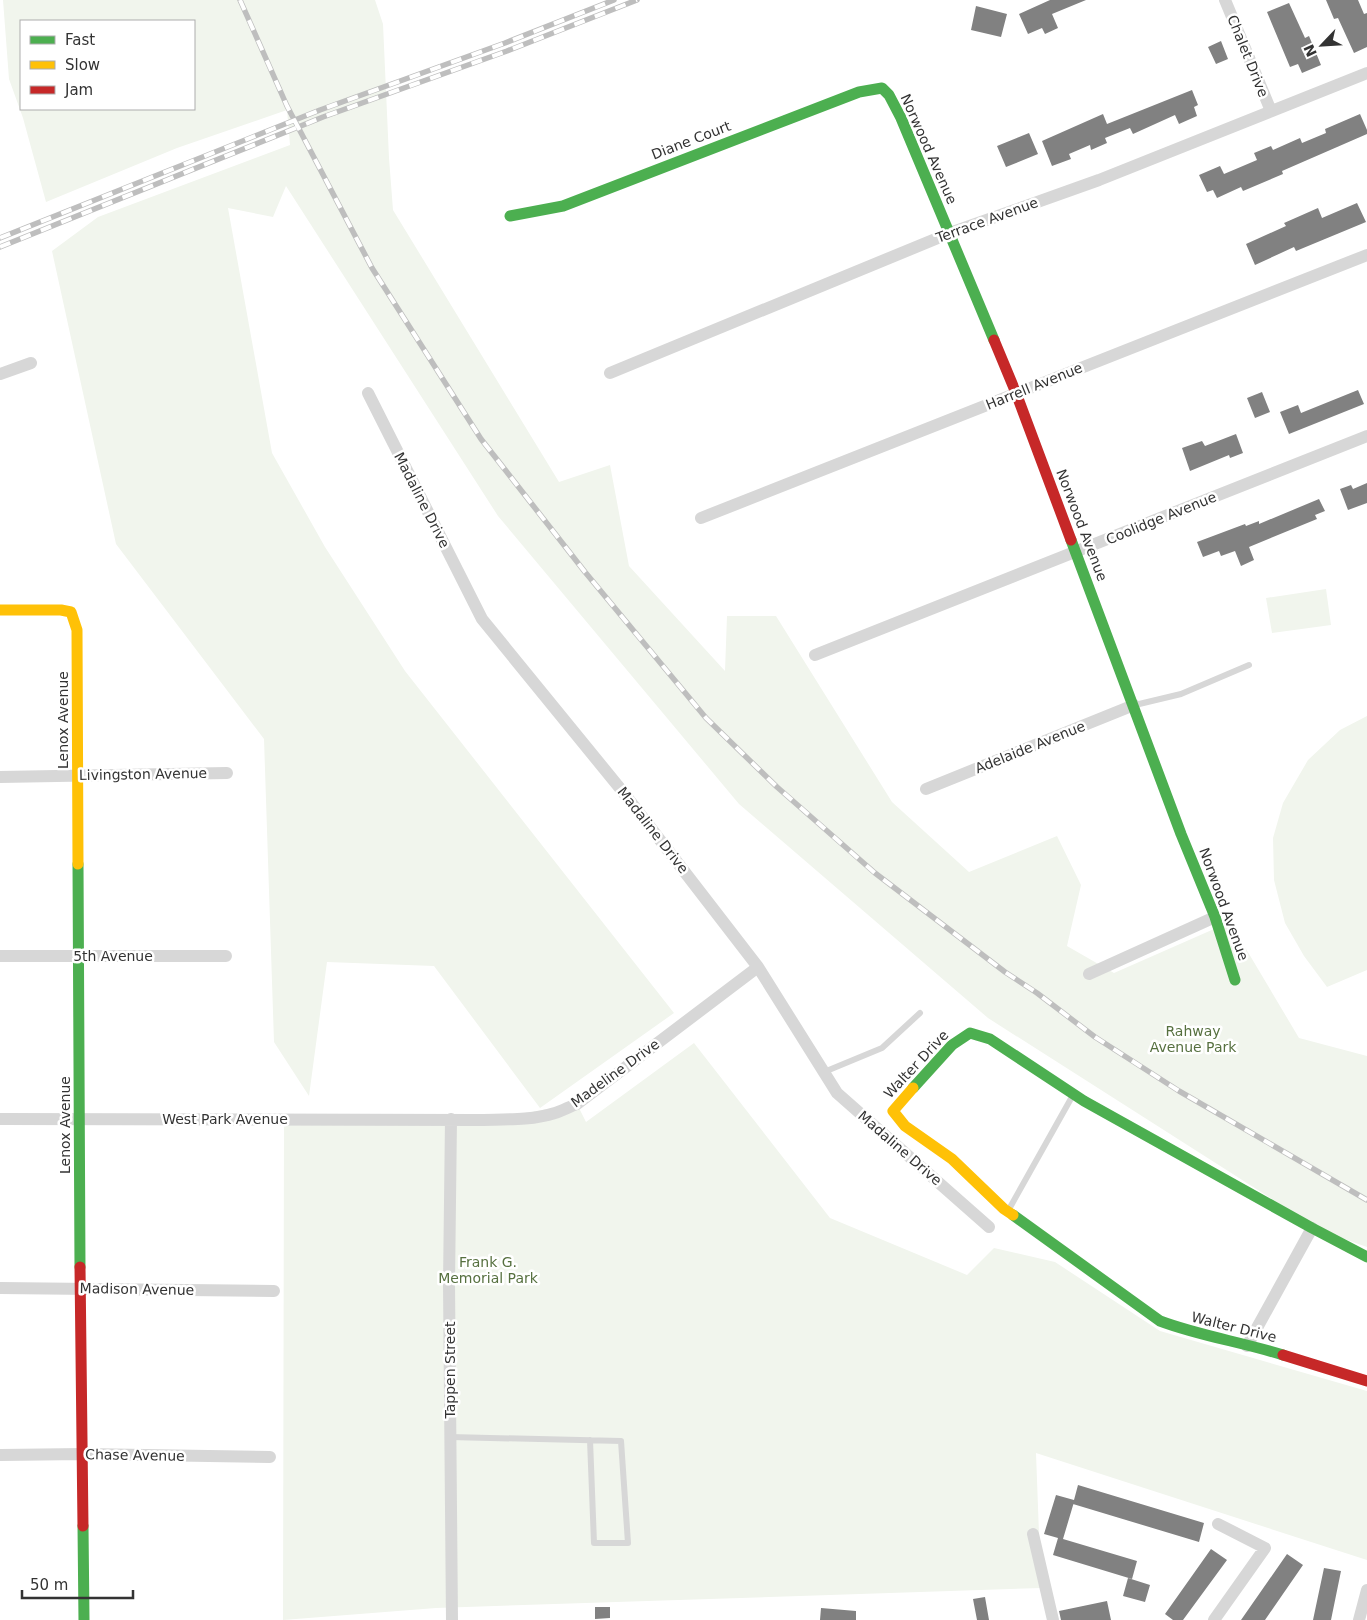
<svg xmlns="http://www.w3.org/2000/svg" width="1367" height="1620" font-family="'DejaVu Sans',sans-serif">
	<style>
		.green { fill: #f1f5ed; fill-rule: evenodd }
		.building { fill: #818181 }
		.lines { fill: none; stroke-linecap: round; stroke-linejoin: round }
		.lane { stroke: #d7d7d7; stroke-width: 6 }
		.street { stroke: #d7d7d7; stroke-width: 12 }
		.fast { stroke: #4caf50; stroke-width: 11 }
		.slow { stroke: #ffc107; stroke-width: 11 }
		.jam { stroke: #c62828; stroke-width: 11 }
		.rail-casing { stroke: #bebebe; stroke-width: 5.5 }
		.rail { stroke: #fff; stroke-width: 4; stroke-dasharray: 11; stroke-linecap: butt }
		.labels { text-anchor: middle; dominant-baseline: central; stroke-width: 5; stroke-linejoin: round; paint-order: stroke }
		.street-label { font-size: 14px; fill: #333; stroke: #fff }
		.park-label { font-size: 14px; fill: #56703f; stroke: #fff }
	</style>
	<rect width="100%" height="100%" fill="#fff"/>
	<!-- green -->
	<path class="green" d="M3,0H375L383,24L389,158L393,210L559,482L610,465L629,566L725,671L727,616H776L892,802L969,872L1057,836L1081,885L1067,946L1114,973L1230,922L1299,1038L1367,1056V1247L1322,1231L988,1018L739,804L498,516L286,186L273,217L228,208L272,453L325,547L405,671L674,1013L540,1108L434,966L327,962L309,1096L274,1042L264,739L116,544L52,251L98,217L290,145L287,110L177,148L46,202L23,118L9,79ZM21,21H194V109H21Z
		M1326,589L1331,625L1272,633L1266,598Z
		M1367,716V970L1327,987L1304,956L1285,923L1274,880L1273,838L1283,803L1308,760L1340,730Z
		M694,1043L830,1218L967,1275L994,1248L1055,1262L1160,1331L1367,1391V1560L1036,1453L1041,1588L436,1608L283,1620L284,1123L490,1119L577,1104L586,1122Z"/>
	<!-- building -->
	<path class="building" d="M1050,0H1086L1052,14L1058,28L1045,34L1042,28L1028,34L1019,14Z
		M1326,0H1358L1364,14L1367,13V47L1354,53L1338,18L1334,19Z
		M1289,3L1305,38L1309,36L1321,65L1302,73L1298,64L1290,67L1267,12Z
		M976,6L1007,14L1001,37L971,30Z
		M1221,41L1228,59L1216,64L1208,47Z
		M1192,90L1198,105L1194,107L1197,116L1179,124L1175,115L1133,134L1130,128L1105,138L1107,143L1091,150L1090,145L1069,154L1071,159L1052,166L1042,141L1103,114L1107,124Z
		M1360,114L1367,130V134L1282,171L1283,174L1243,191L1241,187L1217,198L1213,190L1207,192L1199,175L1220,166L1224,174L1257,160L1254,153L1271,146L1273,150L1300,138L1302,143L1326,133L1325,129Z
		M1029,133L1038,154L1006,167L997,146Z
		M1357,203L1366,222L1296,251L1294,247L1255,265L1246,244L1286,226L1284,223L1318,208L1322,218Z
		M1358,390L1364,404L1289,434L1280,412L1298,405L1301,413Z
		M1262,392L1270,412L1255,418L1247,398Z
		M1236,434L1243,453L1230,458L1229,455L1190,471L1182,448L1202,441L1205,446Z
		M1367,483V503L1348,510L1340,489L1351,485L1353,489Z
		M1319,499L1325,511L1315,515L1317,519L1249,547L1254,560L1241,566L1235,551L1221,556L1219,551L1203,557L1197,542L1245,524L1246,526L1259,521V524Z
		M1078,1485L1204,1523L1199,1542L1073,1504L1074,1502L1063,1539L1137,1561L1132,1579L1053,1555L1058,1538L1044,1534L1056,1495L1074,1500Z
		M1211,1549L1227,1560L1183,1620H1173L1165,1614Z
		M1287,1554L1303,1565L1265,1620H1241Z
		M1324,1568L1341,1571L1331,1620H1313Z
		M1128,1578L1150,1585L1145,1602L1123,1596Z
		M985,1597L989,1620H977L973,1599Z
		M1107,1601L1111,1620H1061L1059,1611Z
		M595,1607H610V1618L595,1619Z
		M821,1608L856,1611V1620H820Z"/>
	<g class="lines">
		<!-- lane -->
		<path class="lane" d="M1135,705L1181,694L1249,665
			M824,1072L882,1048L920,1013
			M1008,1211L1073,1095
			M450,1437L621,1441L628,1543H594L590,1440"/>
		<!-- street -->
		<path class="street" d="M1225,0L1271,111
			M610,373L950,233L1099,180L1367,73
			M0,374L31,363
			M368,393L482,619L623,792L758,967L837,1093L989,1227
			M701,518L1367,255
			M815,655L1367,436
			M0,777L227,773
			M926,789L1134,705
			M0,956H226
			M1089,974L1215,917
			M0,1119L476,1120C502,1119 530,1121 555,1113C562,1111 569,1107 577,1104L758,967
			M451,1119L449,1284L452,1620
			M0,1288L274,1291
			M1247,1346L1312,1228
			M0,1455L83,1454L270,1457
			M1033,1534L1053,1620
			M1214,1620L1265,1548L1218,1524
			M1359,1620L1367,1590"/>
		<!-- fast -->
		<path class="fast" d="M510,216L563,206L859,92L882,88L889,95L901,118L994,340
			M1071,540L1181,834L1215,917L1235,980
			M78,864L80,1267
			M913,1088L952,1045L970,1033L990,1039L1084,1101L1312,1228L1367,1257
			M1013,1215L1160,1321C1200,1336 1242,1342 1283,1355
			M83,1526L84,1620"/>
		<!-- slow -->
		<path class="slow" d="M0,610H61L71,612L77,630L78,864
			M913,1088L893,1111L905,1126L952,1159L1004,1209L1013,1215"/>
		<!-- jam -->
		<path class="jam" d="M994,340L1016,393L1071,540
			M80,1267L83,1526
			M1283,1355L1367,1381"/>
		<!-- rail casing -->
		<g class="rail-casing">
			<path id="rail" d="M240,0L287,106L372,268L481,439L585,572L706,718L777,787L875,873L1005,972L1037,993L1095,1037L1179,1091L1367,1200
				M0,238L320,110L505,43L614,0
				M0,247L323,117L507,51L637,0"/>
		</g>
		<!-- rail -->
		<use href="#rail" class="rail"/>
	</g>
	<g class="labels">
		<!-- street labels -->
		<g class="street-label">
			<text transform="translate(1248 56) rotate(68)">Chalet Drive</text>
			<text transform="translate(691 140) rotate(-21)">Diane Court</text>
			<text transform="translate(929 149) rotate(66)">Norwood Avenue</text>
			<text transform="translate(987 220) rotate(-20)">Terrace Avenue</text>
			<text transform="translate(1034 386) rotate(-22)">Harrell Avenue</text>
			<text transform="translate(422 500) rotate(63)">Madaline Drive</text>
			<text transform="translate(1161 518) rotate(-22)">Coolidge Avenue</text>
			<text transform="translate(1082 525) rotate(69)">Norwood Avenue</text>
			<text transform="translate(63 720) rotate(-90)">Lenox Avenue</text>
			<text transform="translate(1030 747) rotate(-22)">Adelaide Avenue</text>
			<text transform="translate(143 774) rotate(-1)">Livingston Avenue</text>
			<text transform="translate(653 830) rotate(52)">Madaline Drive</text>
			<text transform="translate(1224 904) rotate(70)">Norwood Avenue</text>
			<text x="113" y="956">5th Avenue</text>
			<text transform="translate(916 1064) rotate(-47)">Walter Drive</text>
			<text transform="translate(615 1073) rotate(-36)">Madeline Drive</text>
			<text x="225" y="1119">West Park Avenue</text>
			<text transform="translate(65 1125) rotate(-90)">Lenox Avenue</text>
			<text transform="translate(900 1148) rotate(41)">Madaline Drive</text>
			<text transform="translate(137 1289) rotate(1)">Madison Avenue</text>
			<text transform="translate(1234 1327) rotate(14)">Walter Drive</text>
			<text transform="translate(450 1370) rotate(-90)">Tappen Street</text>
			<text transform="translate(135 1455) rotate(1)">Chase Avenue</text>
		</g>
		<!-- park labels -->
		<g class="park-label">
			<text x="1193" y="1031">Rahway<tspan x="1193" dy="16">Avenue Park</tspan></text>
			<text x="488" y="1262">Frank G.<tspan x="488" dy="16">Memorial Park</tspan></text>
		</g>
	</g>
	<!-- legend -->
	<rect x="20" y="20" width="175" height="90" fill="#ffffff" stroke="#adadad"/>
	<rect x="30" y="36" width="25" height="8" fill="#4caf50" stroke="#adadad"/>
	<text x="65" y="45" font-size="15" fill="#333333">Fast</text>
	<rect x="30" y="61" width="25" height="8" fill="#ffc107" stroke="#adadad"/>
	<text x="65" y="70" font-size="15" fill="#333333">Slow</text>
	<rect x="30" y="86" width="25" height="8" fill="#c62828" stroke="#adadad"/>
	<text x="65" y="95" font-size="15" fill="#333333">Jam</text>
	<!-- north arrow -->
	<g transform="translate(1322 45) rotate(245)" stroke="#ffffff" stroke-width="4" paint-order="stroke">
	<path d="M0-4L9 19L0 12L-9 19Z" fill="#333333"/>
	<text y="-8" font-size="14" font-weight="bold" text-anchor="middle" fill="#333333">N</text>
	</g>
	<!-- scale -->
	<path d="M22 1590v8h111v-8" fill="none" stroke="#333333" stroke-width="2.5"/>
	<text x="30" y="1590" font-size="15" fill="#333333" stroke="#ffffff" stroke-width="4" paint-order="stroke">50 m</text>
</svg>
